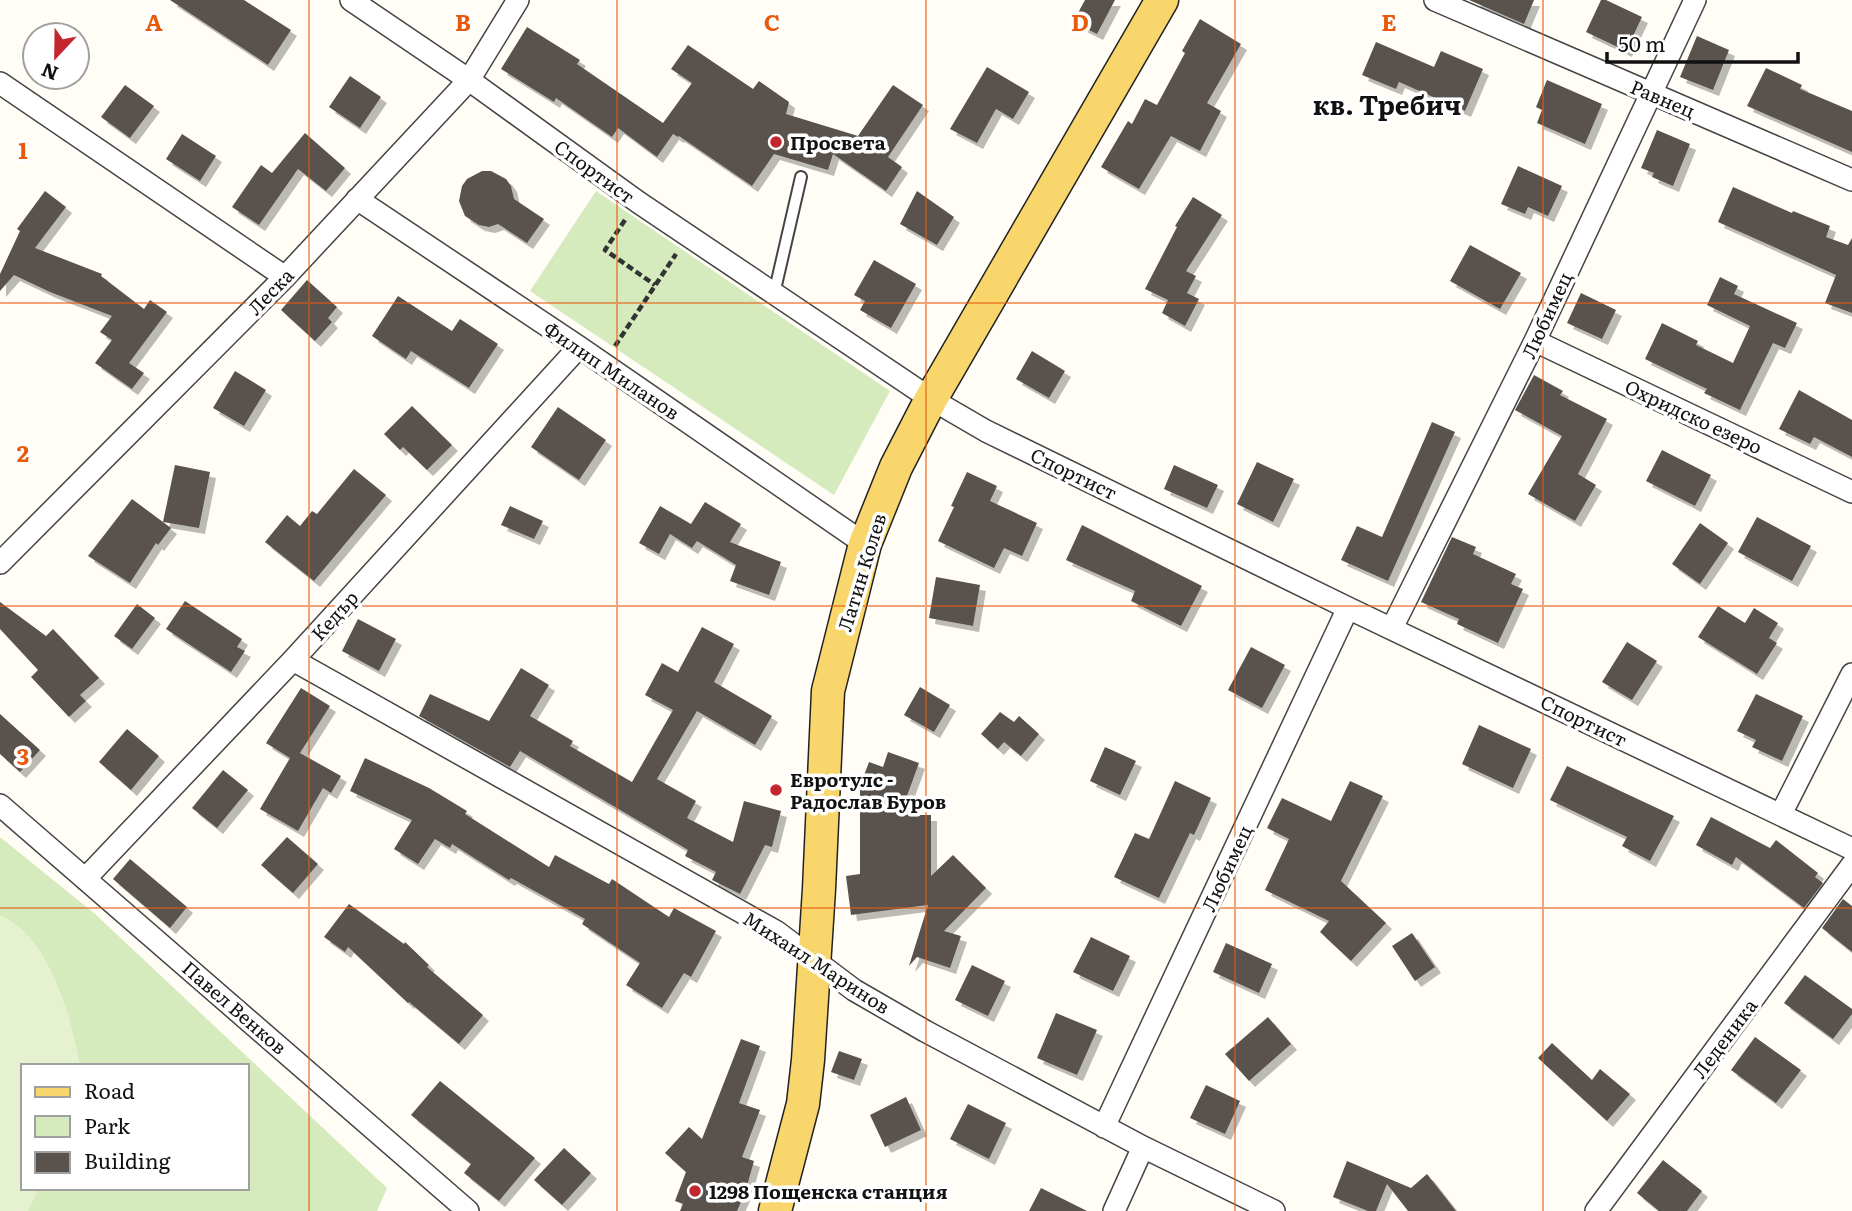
<svg xmlns="http://www.w3.org/2000/svg" width="1852" height="1211" font-family="Literata,serif">
	<style>
		.green { fill: #d5ebbd; fill-rule: evenodd }
		.pitch { fill: #e6f2cf }
		.building { fill: #5a524d; filter: url(#shadow) }
		.lines { fill: none; stroke-linecap: round; stroke-linejoin: round }
		.lane-casing { stroke: #444; stroke-width: 14 }
		.street-casing { stroke: #444; stroke-width: 24 }
		.primary-casing { stroke: #222; stroke-width: 35 }
		.path { stroke: #333; stroke-width: 4.5; stroke-dasharray: 7 3.5; stroke-linecap: butt }
		.lane { stroke: #fff; stroke-width: 10 }
		.street { stroke: #fff; stroke-width: 21 }
		.primary { stroke: #f9d66b; stroke-width: 32 }
		.grid { fill: none; stroke: #e8590c; stroke-width: 2; stroke-opacity: 0.55 }
		.poi-dot { fill: #c4262e; stroke: #fff; stroke-width: 2.5 }
		.labels { text-anchor: middle; dominant-baseline: central; stroke-width: 7; stroke-linejoin: round; paint-order: stroke }
		.street-label { font-size: 19px; fill: #111; stroke: #fff }
		.poi-label { font-size: 19px; font-weight: bold; fill: #111; stroke: #fff; text-anchor: start }
		.district-label { font-size: 26px; font-weight: bold; fill: #111; stroke: #fff }
		.grid-label { font-size: 23px; text-anchor: middle; font-weight: bold; fill: #e8590c; stroke: #fff; stroke-width: 7; stroke-linejoin: round; paint-order: stroke }
	</style>
	<defs>
		<filter id="shadow"><feDropShadow dx="6" dy="6" stdDeviation="0" flood-color="#0004"/></filter>
	</defs>
	<rect width="100%" height="100%" fill="#fffdf5"/>
	<!-- green -->
	<path class="green" d="M596,191L890,391L834,495L530,291Z
		M0,837L94,913L387,1188L377,1211H0ZM23,1066H247V1188H23Z"/>
	<!-- pitch -->
	<path class="pitch" d="M0,915C49,936 70,1014 79,1061L83,1066H23V1188H39L28,1211H0Z"/>
	<!-- building -->
	<path class="building" d="M170,0H244L291,30L268,65Z
		M1085,0H1115L1097,34L1073,22Z
		M1469,0H1534L1524,24Z
		M1601,0H1606L1642,17L1626,51L1586,32Z
		M1200,19L1241,44L1207,103L1221,111L1200,151L1171,136L1139,189L1101,167L1128,121L1132,124L1145,99L1157,105L1185,53L1182,51Z
		M527,27L580,60L577,64L663,123L692,83L671,69L688,45L753,89L759,81L789,102L786,114L858,136L893,85L923,105L888,157L902,167L886,191L833,154L828,170L774,154L752,186L679,136L678,137L673,134L657,157L618,128L612,137L556,98L554,102L501,69Z
		M1697,36L1729,50L1713,90L1680,77Z
		M1376,42L1434,67L1441,51L1483,69L1465,111L1399,82L1396,89L1362,75Z
		M987,67L1029,92L1013,119L996,109L977,143L950,129Z
		M1766,68L1802,85L1800,89L1852,111V152L1747,106Z
		M350,76L381,97L360,128L329,107Z
		M1547,80L1602,104L1585,144L1537,123L1542,110L1536,107Z
		M125,85L154,106L130,138L101,117Z
		M1657,130L1690,144L1673,186L1652,177L1654,173L1641,168Z
		M305,133L345,168L326,191L298,169L259,225L232,207L261,165L272,173Z
		M182,134L216,156L200,181L166,159Z
		M1518,166L1562,186L1548,216L1528,207L1525,214L1501,204Z
		M482,171H491L506,179L511,186L514,199L544,219L527,243L498,224L489,227L479,225L465,216L459,201L462,186L467,179Z
		M1733,187L1792,213L1793,211L1830,226L1826,237L1848,245L1852,238V313L1825,303L1836,275L1718,222Z
		M45,191L66,207L35,248L102,274L101,276L144,309L150,300L167,312L129,363L144,373L132,389L95,363L112,340L100,332L112,316L50,292L14,275L0,291V274L20,231L17,229Z
		M917,191L954,217L937,245L900,224Z
		M1193,197L1222,215L1186,271L1196,276L1187,293L1199,299L1185,326L1162,313L1168,300L1145,289L1177,227L1175,226Z
		M1470,245L1521,273L1500,309L1450,281Z
		M874,260L916,284L891,328L860,310L865,301L854,295Z
		M1720,277L1738,286L1734,294L1797,323L1785,348L1773,343L1740,410L1704,393L1707,389L1645,359L1662,323L1698,341L1696,345L1733,363L1750,326L1707,305Z
		M307,280L337,307L328,318L332,322L315,341L281,310Z
		M1581,293L1616,310L1602,339L1567,323Z
		M398,296L452,331L460,319L498,344L469,388L411,351L406,359L372,336Z
		M1032,351L1065,371L1049,398L1016,379Z
		M235,371L266,390L244,426L213,408Z
		M1534,375L1563,391L1560,395L1607,419L1578,474L1596,485L1575,521L1528,494L1562,436L1515,410Z
		M1799,390L1852,420V457L1814,437L1810,444L1779,429Z
		M412,406L452,445L427,470L403,447L400,450L384,434Z
		M558,407L606,440L579,480L531,447Z
		M1432,422L1455,432L1388,581L1341,560L1357,526L1382,537Z
		M1662,450L1711,475L1695,506L1646,481Z
		M1257,462L1294,479L1273,522L1237,504Z
		M175,465L210,472L199,528L163,522Z
		M1174,465L1218,485L1207,508L1164,489Z
		M354,469L386,495L314,581L265,542L287,515L300,526L312,511L317,514Z
		M967,472L997,486L990,501L1037,523L1022,556L1004,548L994,568L938,541L954,507L951,506Z
		M132,499L171,528L158,545L156,543L130,583L88,556Z
		M705,502L741,524L730,542L781,562L769,595L730,581L736,565L697,541L692,548L670,534L659,554L639,543L660,506L691,524Z
		M510,506L543,521L534,539L501,525Z
		M1757,517L1811,546L1792,581L1738,552Z
		M1700,523L1728,543L1700,584L1672,564Z
		M1082,525L1202,586L1181,626L1131,601L1135,591L1066,560Z
		M1452,537L1476,547L1473,554L1516,574L1511,584L1523,589L1498,643L1457,624L1459,619L1421,602Z
		M936,577L980,585L973,626L929,618Z
		M185,601L242,639L237,647L245,651L231,672L166,629Z
		M0,602L46,636L53,629L99,678L80,695L86,701L69,717L31,677L38,670L0,629Z
		M137,604L155,618L132,649L114,636Z
		M1718,606L1745,623L1754,608L1778,623L1769,638L1777,643L1757,674L1698,637Z
		M358,619L396,639L379,671L342,651Z
		M702,627L734,644L714,682L772,716L755,745L697,711L657,779L696,801L687,818L733,842L744,801L781,811L772,847L765,845L740,894L712,880L716,872L685,856L688,850L520,751L510,767L419,716L430,694L489,721L521,668L549,685L530,716L573,741L570,746L632,782L673,710L645,695L662,663L678,672Z
		M1627,642L1657,661L1632,700L1602,682Z
		M1251,647L1285,665L1262,708L1228,690Z
		M920,687L950,705L934,732L904,715Z
		M301,688L330,706L300,753L341,776L331,793L323,788L298,831L260,809L290,758L266,743Z
		M1756,694L1803,716L1782,761L1752,747L1756,740L1737,731Z
		M1000,712L1014,722L1019,716L1039,734L1021,756L1004,742L998,749L981,734Z
		M0,714L40,750L20,772L0,754Z
		M1479,725L1531,749L1513,788L1462,764Z
		M127,729L159,756L131,790L99,762Z
		M1105,747L1136,761L1120,795L1090,781Z
		M888,752L919,763L900,815H931V876L953,855L986,888L944,931L961,936L950,968L917,957L909,966L928,905L851,915L846,876L860,874V786L869,762L883,767Z
		M365,758L429,788L467,811L465,814L549,867L555,855L609,884L612,879L669,917L674,908L716,931L691,977L684,973L662,1008L626,985L640,963L582,924L585,919L511,878L509,880L452,844L450,848L435,839L418,864L394,849L412,820L350,791Z
		M1567,766L1674,816L1650,861L1622,846L1627,837L1550,800Z
		M223,770L248,790L217,828L192,808Z
		M1175,781L1211,798L1194,835L1190,833L1159,898L1114,877L1135,833L1149,839Z
		M1350,781L1383,796L1341,881L1386,923L1351,961L1320,932L1329,921L1265,890L1289,839L1267,828L1282,798L1331,821Z
		M1711,817L1770,848L1776,840L1818,873L1815,877L1823,883L1804,908L1736,857L1732,865L1696,845Z
		M287,837L318,864L293,893L261,865Z
		M130,859L187,907L170,928L113,879Z
		M1843,899L1852,906V952L1822,928Z
		M349,904L404,944L405,942L429,965L427,967L483,1015L459,1044L409,1002L408,1003L348,947L345,952L324,937Z
		M1412,933L1435,967L1415,981L1392,946Z
		M1091,937L1130,956L1113,991L1073,972Z
		M1226,943L1272,964L1259,993L1213,972Z
		M972,965L1005,981L988,1016L955,1000Z
		M1805,975L1852,1009V1014L1833,1039L1784,1003Z
		M1056,1013L1097,1030L1077,1075L1037,1058Z
		M1268,1017L1291,1044L1249,1081L1225,1054Z
		M1755,1037L1801,1070L1776,1103L1731,1070Z
		M741,1039L760,1046L739,1103L760,1110L742,1157L754,1161L745,1193L737,1211H680L683,1204L675,1201L686,1172L665,1153L689,1127L702,1139Z
		M1552,1043L1592,1080L1600,1069L1630,1094L1607,1121L1538,1058Z
		M839,1051L862,1059L854,1080L831,1072Z
		M440,1081L535,1158L499,1201L464,1173L471,1164L411,1115Z
		M1206,1085L1240,1101L1225,1134L1190,1118Z
		M906,1097L921,1130L885,1147L870,1115Z
		M968,1104L1006,1123L989,1159L950,1139Z
		M564,1148L591,1173L562,1205L534,1180Z
		M1663,1160L1702,1191L1687,1211H1659L1637,1193Z
		M1347,1161L1411,1188L1427,1174L1456,1211H1408L1387,1184L1376,1211H1368L1333,1197Z
		M1041,1188L1087,1211H1029Z"/>
	<g class="lines">
		<!-- lane casing -->
		<g class="lane-casing">
			<path id="lane" d="M774,294L801,177"/>
		</g>
		<!-- street casing -->
		<g class="street-casing">
			<path id="street" d="M351,0L469,80L638,202L931,399L986,431L1348,608L1852,849
				M1435,0L1852,180
				M0,83L285,277
				M357,199L579,347L865,544
				M1535,341L1852,492
				M0,563L285,277L469,80L518,0
				M1392,628L1535,341L1695,0
				M293,660L777,932L854,990L925,1031L1143,1147L1274,1211
				M0,805L468,1211
				M1781,814L1852,674
				M85,879L293,660L579,347
				M1104,1127L1348,608
				M1114,1211L1143,1147
				M1596,1211L1852,865"/>
		</g>
		<!-- primary casing -->
		<g class="primary-casing">
			<path id="primary" d="M775,1211L803,1104L808,1060L819,889L828,691L865,544L896,467L931,399L1162,0"/>
		</g>
		<!-- path -->
		<path class="path" d="M625,220L605,250L655,285
			M615,346L676,254"/>
		<!-- lane -->
		<use href="#lane" class="lane"/>
		<!-- street -->
		<use href="#street" class="street"/>
		<!-- primary -->
		<use href="#primary" class="primary"/>
	</g>
	<!-- grid -->
	<path class="grid" d="M309,0V1211M617,0V1211M926,0V1211M1235,0V1211M1543,0V1211M0,303H1852M0,606H1852M0,908H1852"/>
	<!-- markers -->
	<g class="poi-dot">
		<circle cx="776" cy="142" r="7"/>
		<circle cx="776" cy="790" r="7"/>
		<circle cx="695" cy="1191" r="7"/>
	</g>
	<g class="labels">
		<!-- street labels -->
		<g class="street-label">
			<text transform="translate(1663 98) rotate(23)">Равнец</text>
			<text transform="translate(595 171) rotate(36)">Спортист</text>
			<text transform="translate(270 291) rotate(-46)">Леска</text>
			<text transform="translate(1546 315) rotate(-65)">Любимец</text>
			<text transform="translate(612 370) rotate(34)">Филип Миланов</text>
			<text transform="translate(1694 416) rotate(25)">Охридско езеро</text>
			<text transform="translate(1074 473) rotate(26)">Спортист</text>
			<text transform="translate(861 572) rotate(-73)">Латин Колев</text>
			<text transform="translate(334 615) rotate(-48)">Кедър</text>
			<text transform="translate(1584 720) rotate(26)">Спортист</text>
			<text transform="translate(1226 868) rotate(-65)">Любимец</text>
			<text transform="translate(817 962) rotate(33)">Михаил Маринов</text>
			<text transform="translate(235 1007) rotate(41)">Павел Венков</text>
			<text transform="translate(1724 1038) rotate(-53)">Леденика</text>
		</g>
		<!-- poi labels -->
		<g class="poi-label">
			<text x="790" y="142">Просвета</text>
			<text x="790" y="779">Евротулс -<tspan x="790" dy="22">Радослав Буров</tspan></text>
			<text x="709" y="1191">1298 Пощенска станция</text>
		</g>
		<!-- district labels -->
		<g class="district-label">
			<text x="1387" y="103">кв. Требич</text>
		</g>
	</g>
	<g class="grid-label">
		<text x="154" y="31">A</text>
		<text x="463" y="31">B</text>
		<text x="772" y="31">C</text>
		<text x="1080" y="31">D</text>
		<text x="1389" y="31">E</text>
		<text x="23" y="159">1</text>
		<text x="23" y="462">2</text>
		<text x="23" y="765">3</text>
	</g>
	<!-- legend -->
	<rect x="21" y="1064" width="228" height="126" fill="#ffffff" stroke="#a0a0a0" stroke-width="2"/>
	<rect x="35" y="1087" width="35" height="10" fill="#f9d66b" stroke="#a0a0a0" stroke-width="2"/>
	<text x="84" y="1099" font-size="21" fill="#111111">Road</text>
	<rect x="35" y="1116" width="35" height="21" fill="#d5ebbd" stroke="#a0a0a0" stroke-width="2"/>
	<text x="84" y="1134" font-size="21" fill="#111111">Park</text>
	<rect x="35" y="1152" width="35" height="21" fill="#5a524d" stroke="#a0a0a0" stroke-width="2"/>
	<text x="84" y="1169" font-size="21" fill="#111111">Building</text>
	<!-- north arrow -->
	<g transform="translate(56 56) rotate(202)"><circle r="33" fill="#ffffff" stroke="#a0a0a0" stroke-width="2"/>
	<path d="M0-5L12 26L0 18L-12 26Z" fill="#c4262e"/>
	<text y="-10" font-size="19" font-weight="bold" text-anchor="middle" fill="#111111">N</text>
	</g>
	<!-- scale -->
	<path d="M1607 52v10h191v-10" fill="none" stroke="#111111" stroke-width="3.5"/>
	<text x="1618" y="52" font-size="21" fill="#111111" stroke="#ffffff" stroke-width="5" paint-order="stroke">50 m</text>
</svg>
